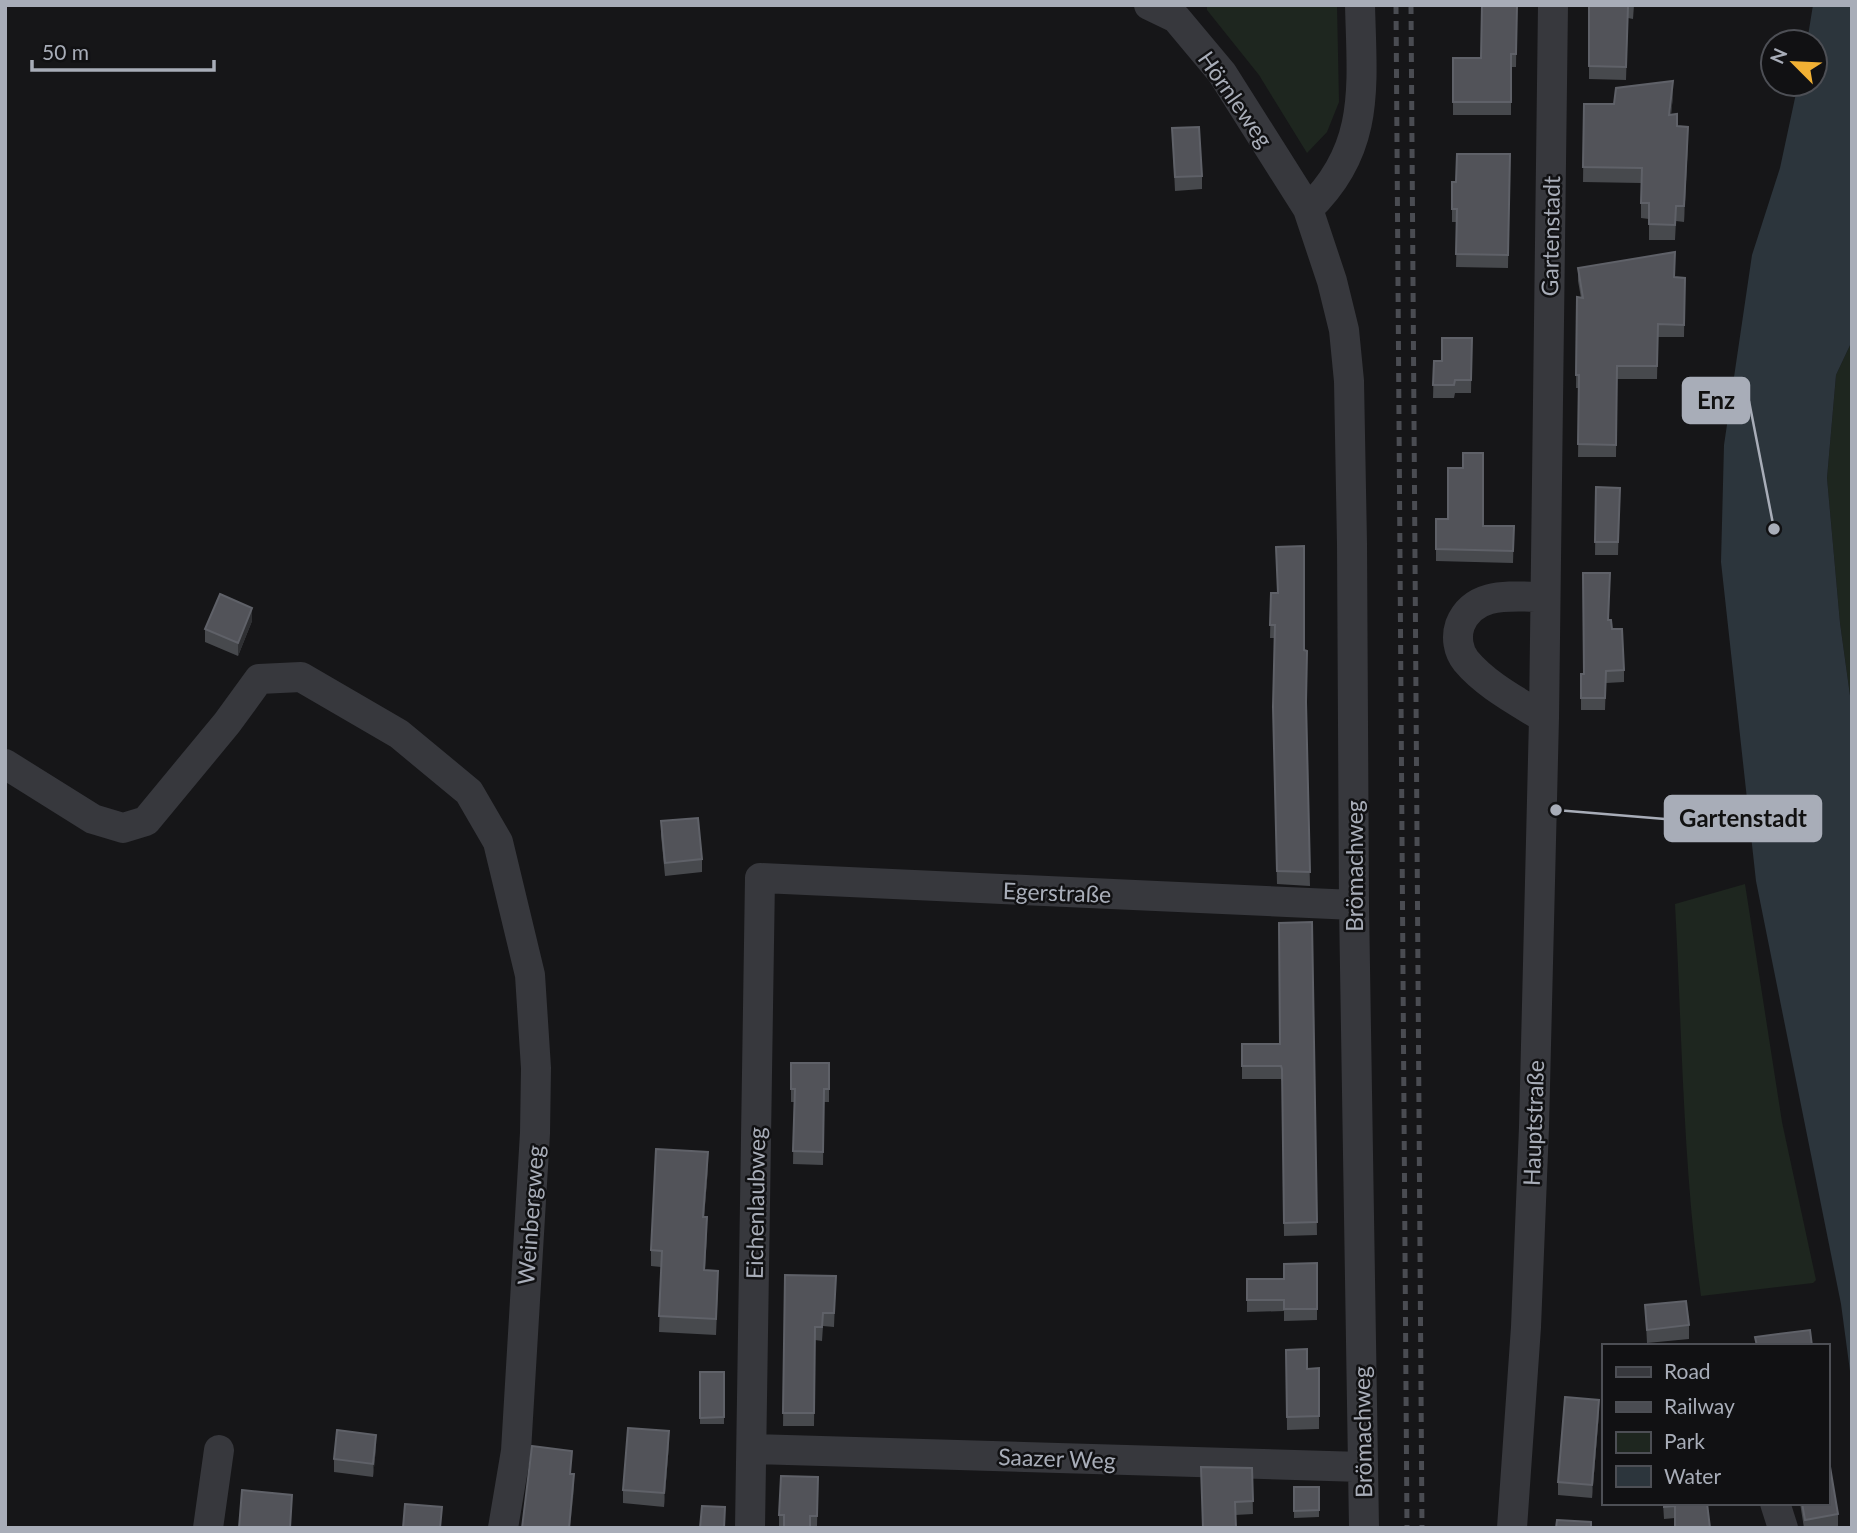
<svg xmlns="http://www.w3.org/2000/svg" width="1857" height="1533" font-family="Lato,sans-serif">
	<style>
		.green { fill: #1e261f }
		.water { fill: #2c353c }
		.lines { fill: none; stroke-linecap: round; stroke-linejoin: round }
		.minor { stroke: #37383d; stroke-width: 30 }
		.rail { stroke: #4a4c52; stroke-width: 5; stroke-dasharray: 9 7; stroke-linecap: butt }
		.wall { fill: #47494d }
		.shaded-wall { fill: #2f3033 }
		.building { fill: #525359; stroke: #5f6168; stroke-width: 2 }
		.labels { text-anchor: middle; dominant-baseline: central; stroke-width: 5; stroke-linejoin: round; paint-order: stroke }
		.street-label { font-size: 23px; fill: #a8adb8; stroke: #111113 }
		.leader { fill: none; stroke: #a8adb8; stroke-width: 2.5 }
		.callout-dot { fill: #a8adb8; stroke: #111113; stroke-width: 2.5 }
		.callout { fill: #a8adb8; stroke: #a8adb8; stroke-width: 2.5 }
		.callout-label { font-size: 24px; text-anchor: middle; font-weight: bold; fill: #111 }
	</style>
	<rect width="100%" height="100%" fill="#161618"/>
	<!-- green -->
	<path class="green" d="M1207,5H1337L1339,102L1327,132L1307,153L1259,75L1207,10Z
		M1852,341V710L1840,623L1827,478L1836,375Z
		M1745,884L1782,1122L1816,1280L1813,1283L1701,1296C1683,1167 1682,1034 1675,904Z"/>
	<!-- water -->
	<path class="water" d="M1813,5H1852V341L1836,375L1827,478L1840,623L1852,710V1386L1841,1304L1756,881L1721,562L1724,445L1752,255L1780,168L1798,84H1815V42H1807Z"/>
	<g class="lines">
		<!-- minor -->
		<path class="minor" d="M1149,5L1176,18L1222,73L1308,209L1332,281L1344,330L1349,381L1352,544L1354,905L1364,1528
			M1308,209C1371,149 1362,86 1360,5
			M1544,718C1517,701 1486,685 1466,661C1458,651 1456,637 1460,625C1474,590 1513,597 1544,597
			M5,764L93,819L123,828L146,821L227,723L259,679L301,677L399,734L469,792L498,842L530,975L536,1068L535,1133L516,1451L503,1528
			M752,1449L1362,1467
			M1775,1503L1783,1528
			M208,1528L219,1450
			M750,1528L760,878L1354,905
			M1512,1528L1526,1327L1534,1127L1544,718L1553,5"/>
		<!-- rail -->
		<path class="rail" d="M1396,5L1407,1528
			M1411,5L1422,1528"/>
	</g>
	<!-- wall -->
	<path class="wall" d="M1517,5L1516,67H1511V115H1453V58H1481Z
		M1589,5H1634L1633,19L1628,18L1626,80L1589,79Z
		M1673,96L1671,115L1688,142L1684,222L1676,221L1675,240H1649V219L1641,218V183L1583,182L1584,104H1614Z
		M1172,128L1202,176V189L1175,191Z
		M1510,154L1508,268L1456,267L1457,222H1452V209L1456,182Z
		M1578,268L1685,278L1684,337H1658L1657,379H1617L1616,457H1578L1579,388H1576L1577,297L1581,298L1578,281Z
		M1472,338L1471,393H1455L1454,398H1433L1434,361H1442Z
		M1596,487L1620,488L1618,555H1595Z
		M1436,519L1483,526H1514L1513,563L1436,561Z
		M1271,593L1304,650L1310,886L1277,884L1273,707L1275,638H1270Z
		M1609,620L1624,670V682L1606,683L1605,710H1581V674H1584Z
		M252,621L238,656L205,642V629Z
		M661,821L702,859V872L665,876L661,835Z
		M1312,922L1317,1235L1284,1236L1282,1081L1281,1079H1242V1044H1280Z
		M791,1063H829V1102H824L823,1165L793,1164L794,1102H791Z
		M708,1168L704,1217L707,1233L705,1270L718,1287L716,1335L659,1332L661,1267L651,1266V1250Z
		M1317,1263V1320L1284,1321V1311L1247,1312V1279H1284Z
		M785,1275L836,1276L834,1327L823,1326L822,1341L815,1340L814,1426H783Z
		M1645,1305L1689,1325V1339L1647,1343Z
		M1286,1350L1307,1369L1319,1368V1429L1287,1430Z
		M700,1372H724V1424H700Z
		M1599,1413L1592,1498L1558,1495V1482Z
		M669,1444L664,1507L623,1503V1490Z
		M376,1448L373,1477L334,1472V1459Z
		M1252,1468L1253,1514L1235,1515L1202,1528Z
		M818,1477L817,1528H779V1515Z
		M1294,1487H1319V1517L1294,1518Z
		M1663,1503H1707L1675,1518L1664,1519Z
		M1800,1503H1827L1838,1514V1527L1804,1528Z"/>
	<!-- shaded-wall -->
	<path class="shaded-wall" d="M1673,81V96L1669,131V115Z
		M1688,127V142L1684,222V206Z
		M252,608V621L238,656V643Z
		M708,1152V1168L703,1233V1217Z
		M707,1217V1233L704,1286V1270Z
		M1599,1400V1413L1592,1498V1485Z
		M669,1431V1444L664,1507V1493Z
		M376,1435V1448L373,1477V1464Z
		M574,1474V1490L570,1528H569Z"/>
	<!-- building -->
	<path class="building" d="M1482,5H1517L1516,54H1511V102H1453V58H1481Z
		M1589,5H1633V6H1628L1626,67L1589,66Z
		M1673,81L1669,115L1677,114V126L1688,127L1684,206H1676L1675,225L1649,224V203H1641L1642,168L1583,167L1584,104H1614L1616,88Z
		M1199,127L1202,176L1175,177L1172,128Z
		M1457,154H1510L1508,255L1456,254L1457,209H1452V182H1456Z
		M1675,252L1674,277L1685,278L1684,325L1658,324L1657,366H1617L1616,445L1578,444L1579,375H1576L1577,297L1583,298L1578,268Z
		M1442,338H1472L1471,380H1455L1454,385H1433L1434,361H1442Z
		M1463,453H1483V526H1514L1513,551L1436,549V519H1448V468H1463Z
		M1596,487L1620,488L1618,542H1595Z
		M1304,546V650L1307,651L1306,702L1310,872L1277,871L1273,707L1275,625H1270L1271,593H1278L1276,547Z
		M1583,573H1610L1608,620H1611L1612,629H1622L1624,670L1606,671L1605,698H1581V674H1584Z
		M220,594L252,608L238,643L205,629Z
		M698,818L702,859L665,863L661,821Z
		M1312,922L1317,1222L1284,1223L1282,1069L1281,1066H1242V1044H1280L1279,923Z
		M791,1063H829V1089H824L823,1152L793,1151L795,1089H791Z
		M656,1149L708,1152L703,1217H707L704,1270L718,1271L716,1319L659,1316L662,1251L651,1250Z
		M1317,1263V1309H1284V1300H1247V1279H1284V1264Z
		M785,1275L836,1276L834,1313H823L822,1327H815L814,1413H783Z
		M1686,1301L1689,1325L1647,1330L1645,1305Z
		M1810,1330L1812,1346H1757L1755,1337Z
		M1307,1349V1369L1319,1368V1416L1287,1417L1286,1350Z
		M700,1372H724V1417L700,1418Z
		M1565,1397L1599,1400L1592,1485L1558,1482Z
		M628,1428L669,1431L664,1493L623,1490Z
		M337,1430L376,1435L373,1464L334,1459Z
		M532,1446L572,1451L570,1474H574L569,1528H522Z
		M1827,1449L1838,1514L1805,1520L1802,1503H1827Z
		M1201,1467L1252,1468L1253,1501L1235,1502L1236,1528H1203Z
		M781,1476L818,1477L817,1516H810V1528H784V1515H779Z
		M1294,1487H1319V1510L1294,1511Z
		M242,1490L292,1495L290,1528H239Z
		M1664,1503H1707L1710,1528H1675V1506L1664,1507Z
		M405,1504L442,1507L440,1528H403Z
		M702,1506L725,1507L724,1528H700Z
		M1557,1520L1591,1522V1528H1556Z"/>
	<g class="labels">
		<!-- street labels -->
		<g class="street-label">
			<text transform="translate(1236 99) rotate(55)">Hörnleweg</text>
			<text transform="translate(1550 236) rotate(-89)">Gartenstadt</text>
			<text transform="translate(1354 866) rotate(-90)">Brömachweg</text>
			<text transform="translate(1057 892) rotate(2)">Egerstraße</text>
			<text transform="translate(1533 1123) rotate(-88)">Hauptstraße</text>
			<text transform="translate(755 1203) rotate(-89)">Eichenlaubweg</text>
			<text transform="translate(530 1215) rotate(-86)">Weinbergweg</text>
			<text transform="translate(1362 1432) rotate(-91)">Brömachweg</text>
			<text transform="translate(1057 1458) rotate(2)">Saazer Weg</text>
		</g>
	</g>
	<!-- callouts -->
	<path class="leader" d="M1774 529L1749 401M1556 810L1665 819"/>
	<g class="callout-dot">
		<circle cx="1774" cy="529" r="7"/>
		<circle cx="1556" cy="810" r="7"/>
	</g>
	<g class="callout">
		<rect x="1683" y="378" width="66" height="45" rx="7"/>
		<rect x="1665" y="796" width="156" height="45" rx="7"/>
	</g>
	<g class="callout-label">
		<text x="1716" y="409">Enz</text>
		<text x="1743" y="827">Gartenstadt</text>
	</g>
	<!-- border -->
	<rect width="1857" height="1533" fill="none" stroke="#a8adb8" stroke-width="14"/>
	<!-- legend -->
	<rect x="1602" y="1344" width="228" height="161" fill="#111113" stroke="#4d4f55" stroke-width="2"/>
	<rect x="1616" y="1367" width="35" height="10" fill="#37383d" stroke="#4d4f55" stroke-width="2"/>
	<text x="1664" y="1379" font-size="21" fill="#a8adb8">Road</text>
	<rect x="1616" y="1402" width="35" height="10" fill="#4a4c52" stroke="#4d4f55" stroke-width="2"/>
	<text x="1664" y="1414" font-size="21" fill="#a8adb8">Railway</text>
	<rect x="1616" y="1432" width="35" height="21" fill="#1e261f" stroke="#4d4f55" stroke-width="2"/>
	<text x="1664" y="1449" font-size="21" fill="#a8adb8">Park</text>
	<rect x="1616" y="1466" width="35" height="21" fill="#2c353c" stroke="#4d4f55" stroke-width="2"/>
	<text x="1664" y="1484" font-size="21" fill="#a8adb8">Water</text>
	<!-- north arrow -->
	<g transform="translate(1794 63) rotate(294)"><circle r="33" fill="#111113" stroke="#4d4f55" stroke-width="2"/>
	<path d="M0-5L12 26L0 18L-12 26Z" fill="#f2b134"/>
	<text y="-10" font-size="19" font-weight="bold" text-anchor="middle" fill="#a8adb8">N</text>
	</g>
	<!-- scale -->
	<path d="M32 60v10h182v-10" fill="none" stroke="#a8adb8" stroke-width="3.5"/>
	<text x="42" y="60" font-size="21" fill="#a8adb8" stroke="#111113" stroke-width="5" paint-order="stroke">50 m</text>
</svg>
